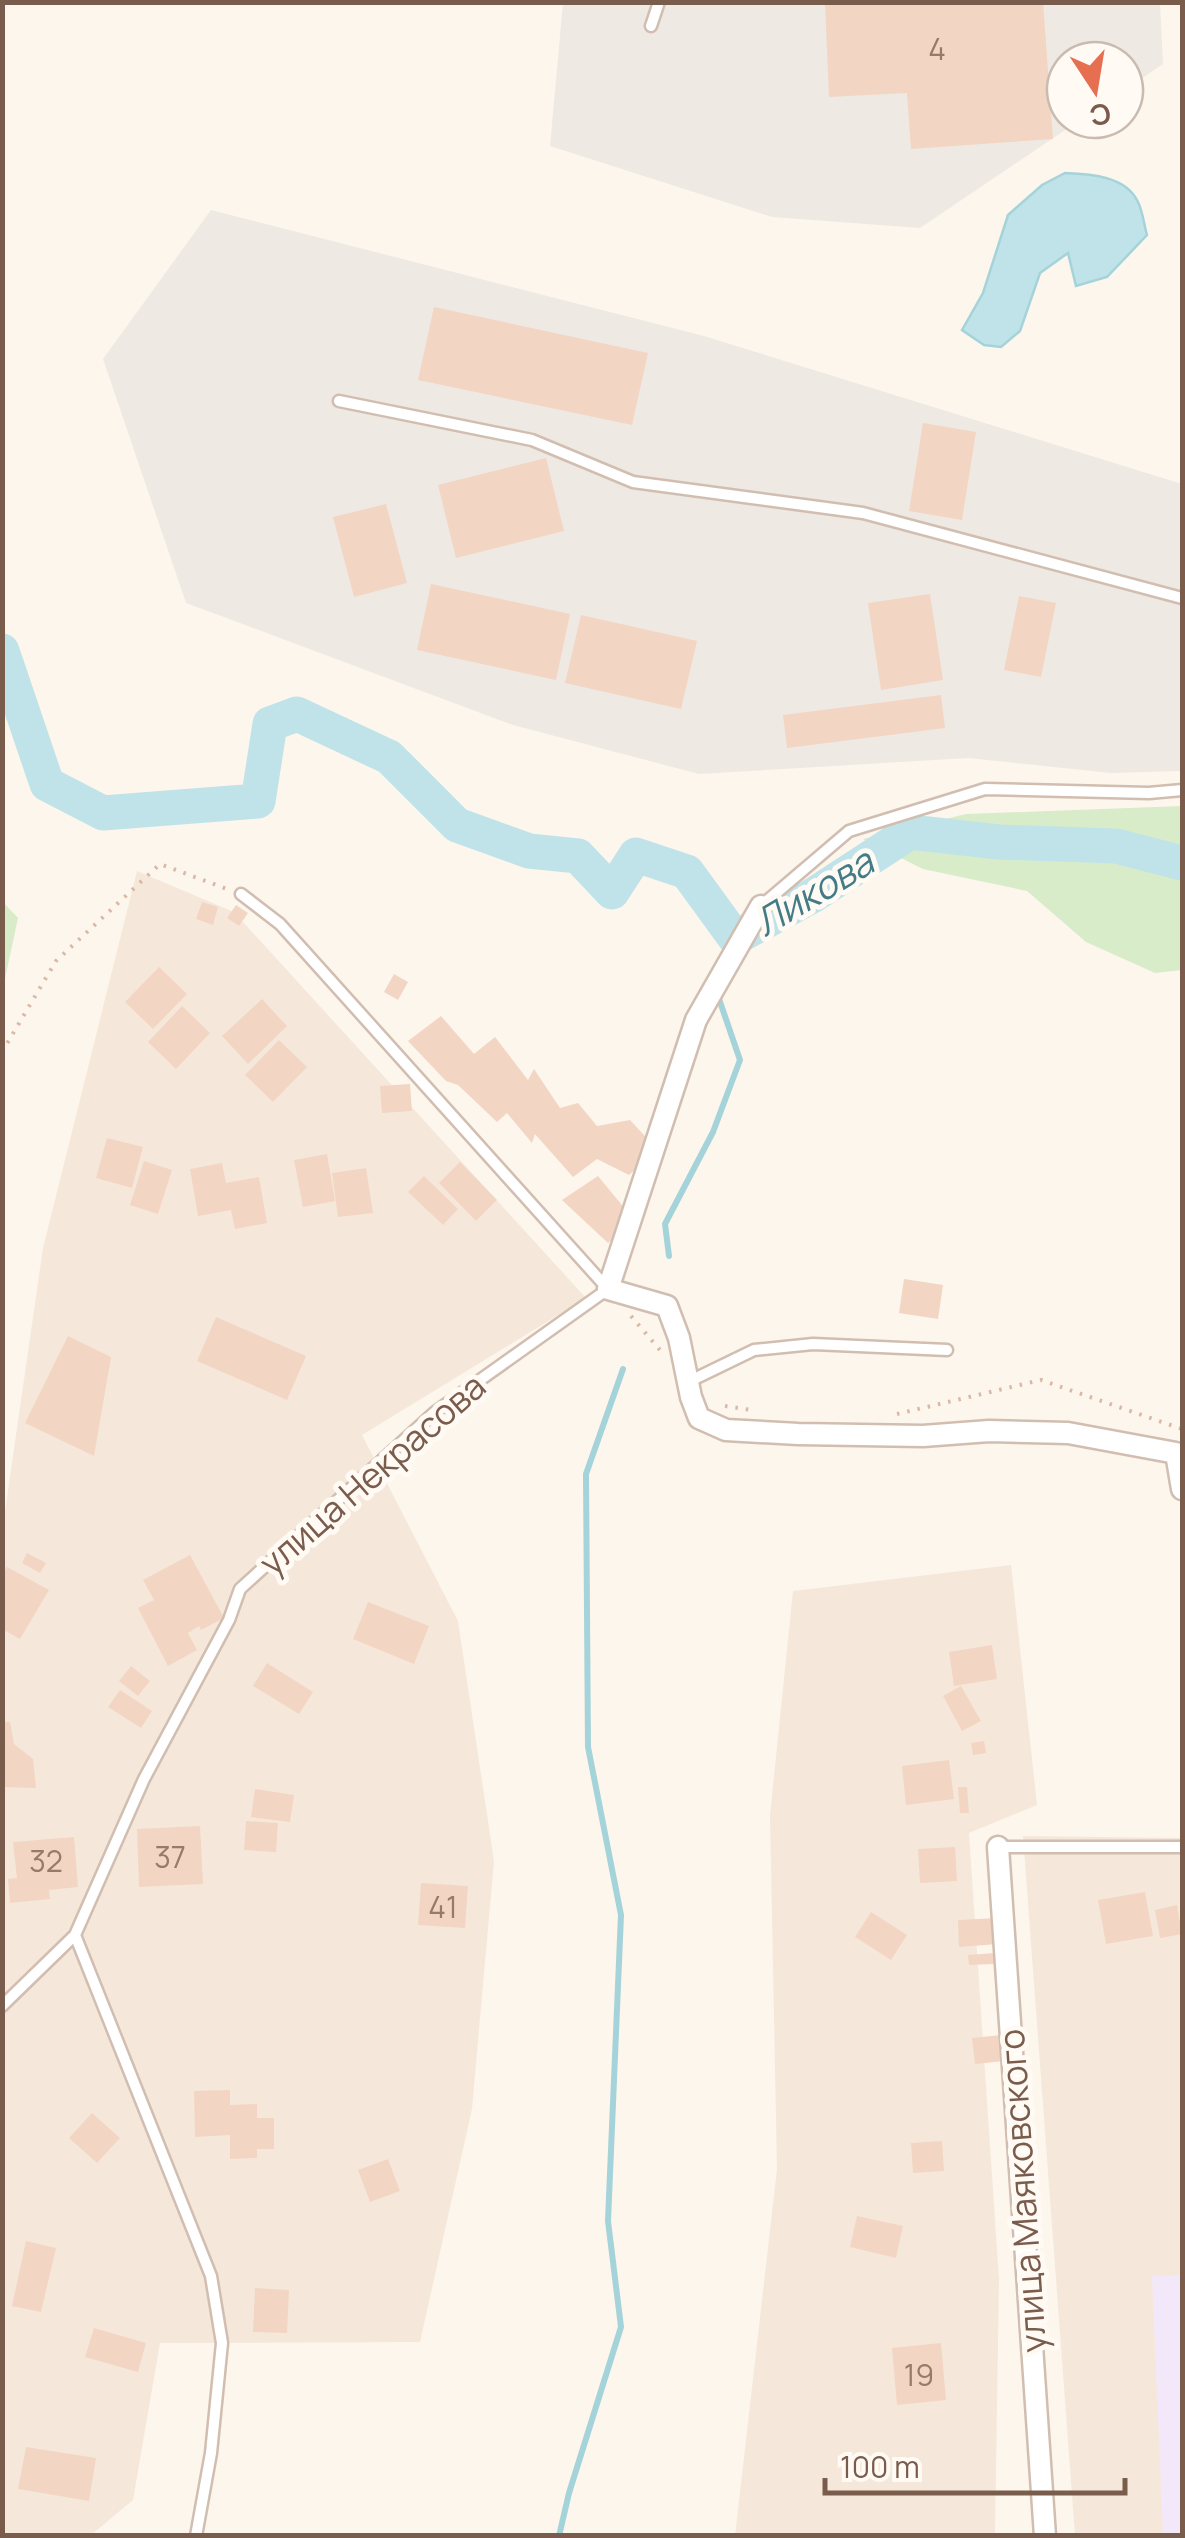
<svg xmlns="http://www.w3.org/2000/svg" width="1185" height="2538" font-family="Manrope,sans-serif">
	<style>
		.residential { fill: #f5e8da }
		.industrial { fill: #efe9e4 }
		.education { fill: #f3e8fa }
		.green { fill: #d8ecc9 }
		.water { fill: #bfe3e8; stroke: #a5d3da; stroke-width: 2.5 }
		.lines { fill: none; stroke-linecap: round; stroke-linejoin: round }
		.stream { stroke: #a5d3da; stroke-width: 6 }
		.river { stroke: #bfe3e8; stroke-width: 35 }
		.building { fill: #f3d5c3 }
		.lane-casing { stroke: #d1beb0; stroke-width: 15 }
		.street-casing { stroke: #d1beb0; stroke-width: 25 }
		.path { stroke: #d9b8a5; stroke-width: 4; stroke-dasharray: 2.5 8; stroke-linecap: butt }
		.lane { stroke: #fff; stroke-width: 10 }
		.street { stroke: #fff; stroke-width: 20 }
		.labels { text-anchor: middle; dominant-baseline: central; stroke-width: 10; stroke-linejoin: round; paint-order: stroke }
		.number-label { font-size: 30px; fill: #987a6a }
		.street-label { font-size: 35px; fill: #7a5c4d; stroke: #fffaf3 }
		.water-label { font-size: 38px; font-style: italic; fill: #437c86; stroke: #fffaf3 }
	</style>
	<rect width="100%" height="100%" fill="#fdf6ec"/>
	<!-- residential -->
	<path class="residential" d="M137,871L234,912L586,1298L362,1435L458,1621L494,1861L472,2109L420,2342L160,2343L133,2500L91,2535L3,2536V1525L43,1248Z
		M1011,1565L1037,1805L969,1833L999,2279L995,2535L735,2536L777,2169L770,1815L793,1591Z
		M1023,1836L1182,1838V2535H1075Z"/>
	<!-- industrial -->
	<path class="industrial" d="M563,3H1160L1163,64L1125,90V60H1065V120H1080L920,228L772,217L550,146Z
		M211,210L704,336L1182,484V771L1111,773L968,758L699,774L513,725L186,603L103,359Z"/>
	<!-- education -->
	<path class="education" d="M1182,2275V2535H1163L1152,2276Z"/>
	<!-- green -->
	<path class="green" d="M1182,806V970L1155,973L1086,942L1027,891L923,869L863,839L966,814Z
		M3,902L18,918L3,988Z"/>
	<!-- water -->
	<path class="water" d="M1065,173C1091,174 1126,176 1138,202C1143,212 1144,225 1147,235L1107,277L1076,286L1068,253L1040,273L1020,331L1001,347L984,345L962,330L983,293L1008,215L1042,185Z"/>
	<g class="lines">
		<!-- stream -->
		<path class="stream" d="M669,1256L665,1224L713,1132L740,1060L717,993
			M559,2536L569,2493L621,2327L608,2221L621,1915L588,1747L586,1474L623,1369"/>
		<!-- river -->
		<path class="river" d="M2,651L47,784L103,813L258,801L270,724L297,714L389,757L457,825L529,851L578,856L612,892L636,855L687,872L735,938L812,896L910,832L999,842L1116,846L1182,863"/>
	</g>
	<!-- building -->
	<path class="building" d="M825,2H1043L1053,139L911,149L907,93L829,97Z
		M434,307L648,353L632,425L418,380Z
		M923,423L976,432L962,520L909,511Z
		M546,458L564,531L456,558L438,485Z
		M386,504L407,583L354,597L333,517Z
		M431,584L570,614L556,680L417,650Z
		M930,594L943,680L881,690L868,603Z
		M1019,596L1056,603L1041,677L1004,670Z
		M581,615L697,641L681,709L565,683Z
		M941,695L945,728L787,748L783,715Z
		M202,902L218,907L213,925L196,919Z
		M236,905L248,913L239,926L227,918Z
		M159,967L187,994L153,1029L125,1002Z
		M394,974L408,982L398,1000L384,992Z
		M262,999L287,1026L248,1064L222,1036Z
		M182,1006L210,1033L176,1069L148,1042Z
		M441,1016L474,1054L495,1037L528,1080L534,1069L560,1108L578,1103L597,1126L630,1120L658,1150L629,1175L597,1159L573,1177L535,1134L532,1143L507,1113L497,1122L458,1085L446,1081L408,1041Z
		M279,1040L307,1067L273,1102L245,1075Z
		M410,1084L412,1111L382,1113L380,1086Z
		M107,1138L143,1147L132,1188L96,1178Z
		M327,1154L335,1201L303,1207L294,1160Z
		M144,1161L172,1170L158,1214L130,1205Z
		M460,1162L497,1200L476,1221L439,1183Z
		M222,1163L226,1183L259,1177L267,1223L235,1229L231,1210L198,1216L190,1169Z
		M366,1168L373,1213L338,1217L332,1173Z
		M424,1176L458,1209L443,1225L408,1192Z
		M598,1176L635,1221L608,1243L562,1200Z
		M904,1279L943,1285L938,1319L899,1313Z
		M216,1317L306,1356L287,1400L197,1361Z
		M68,1336L111,1357L94,1456L25,1423Z
		M27,1553L46,1563L40,1573L22,1563Z
		M190,1555L224,1618L201,1630L199,1626L188,1633L197,1650L168,1666L138,1608L154,1600L143,1580Z
		M7,1567L49,1590L20,1639L2,1629V1575Z
		M368,1602L429,1626L414,1664L353,1639Z
		M992,1645L997,1679L954,1686L949,1652Z
		M267,1663L313,1692L299,1714L253,1686Z
		M131,1666L150,1681L138,1696L119,1681Z
		M961,1686L981,1721L962,1731L943,1696Z
		M120,1690L152,1711L141,1728L108,1707Z
		M2,1722H10L14,1744L33,1759L36,1788L2,1787Z
		M984,1741L986,1753L973,1755L971,1743Z
		M949,1760L954,1799L906,1805L902,1766Z
		M958,1787H967L969,1813H960Z
		M255,1789L294,1795L290,1822L251,1817Z
		M246,1821L278,1823L276,1852L244,1850Z
		M200,1826L203,1884L139,1887L137,1829Z
		M74,1837L78,1887L49,1890L50,1899L10,1903L8,1879L17,1878L13,1842Z
		M955,1847L957,1881L920,1883L918,1849Z
		M421,1883L468,1886L465,1928L418,1925Z
		M1145,1892L1153,1936L1106,1944L1098,1900Z
		M1177,1905L1182,1934L1160,1938L1155,1910Z
		M871,1912L907,1935L891,1960L855,1937Z
		M997,1918L998,1944L959,1947L958,1920Z
		M995,1953V1964L969,1965L968,1955Z
		M1001,2035L1004,2061L975,2064L972,2038Z
		M230,2090V2105L257,2104V2118H274V2149H257V2158L230,2159V2135L195,2137L194,2091Z
		M92,2113L120,2138L97,2163L69,2138Z
		M942,2141L944,2171L913,2173L911,2143Z
		M388,2159L400,2191L370,2202L358,2170Z
		M857,2216L903,2226L896,2258L850,2247Z
		M26,2241L56,2248L41,2312L12,2306Z
		M255,2288L289,2290L287,2333L253,2332Z
		M94,2328L146,2343L138,2372L85,2357Z
		M941,2343L946,2400L897,2405L892,2348Z
		M26,2447L96,2458L89,2501L18,2489Z"/>
	<g class="lines">
		<!-- lane casing -->
		<g class="lane-casing">
			<path id="lane" d="M651,26L659,2
				M339,401L532,440L633,482L863,513L1182,598
				M761,906L849,831L985,789L1149,793L1182,790
				M688,1382L754,1350L813,1344L947,1350
				M998,1847H1182
				M75,1935L211,2276L222,2343L211,2453L196,2536
				M2,2006L75,1935L144,1779L229,1620L240,1589L435,1412L608,1289L280,924L241,894"/>
		</g>
		<!-- street casing -->
		<g class="street-casing">
			<path id="street" d="M761,906L696,1020L608,1289L667,1306L679,1338L691,1397L699,1418L726,1430L798,1434L923,1436L989,1431L1068,1433L1176,1453L1182,1489
				M998,1847L1045,2536"/>
		</g>
		<!-- path -->
		<path class="path" d="M2,1052L56,961L160,864L227,889
			M631,1316L660,1350
			M725,1406L751,1410
			M897,1414L1041,1380L1182,1429"/>
		<!-- lane -->
		<use href="#lane" class="lane"/>
		<!-- street -->
		<use href="#street" class="street"/>
	</g>
	<g class="labels">
		<!-- number labels -->
		<g class="number-label">
			<text x="937" y="48">4</text>
			<text x="170" y="1856">37</text>
			<text x="46" y="1860">32</text>
			<text x="443" y="1906">41</text>
			<text x="919" y="2374">19</text>
		</g>
		<!-- street labels -->
		<g class="street-label">
			<text transform="translate(372 1474) rotate(-41)">улица Некрасова</text>
			<text transform="translate(1022 2191) rotate(-94)">улица Маяковского</text>
		</g>
		<!-- water labels -->
		<g class="water-label">
			<text transform="translate(813 891) rotate(-31)">Ликова</text>
		</g>
	</g>
	<!-- border -->
	<rect width="1185" height="2538" fill="none" stroke="#7a5c4d" stroke-width="10"/>
	<!-- north arrow -->
	<g transform="translate(1095 90) rotate(168)"><circle r="48" fill="#fffaf3" stroke="#cabbb1" stroke-width="2.5"/>
	<path d="M0-8L18 38L0 25L-18 38Z" fill="#e76f51"/>
	<text y="-15" font-size="28" font-weight="bold" text-anchor="middle" fill="#7a5c4d">С</text>
	</g>
	<!-- scale -->
	<path d="M825 2478v15h300v-15" fill="none" stroke="#7a5c4d" stroke-width="5"/>
	<text x="840" y="2478" font-size="30" fill="#7a5c4d" stroke="#fffaf3" stroke-width="8" paint-order="stroke">100 m</text>
</svg>
